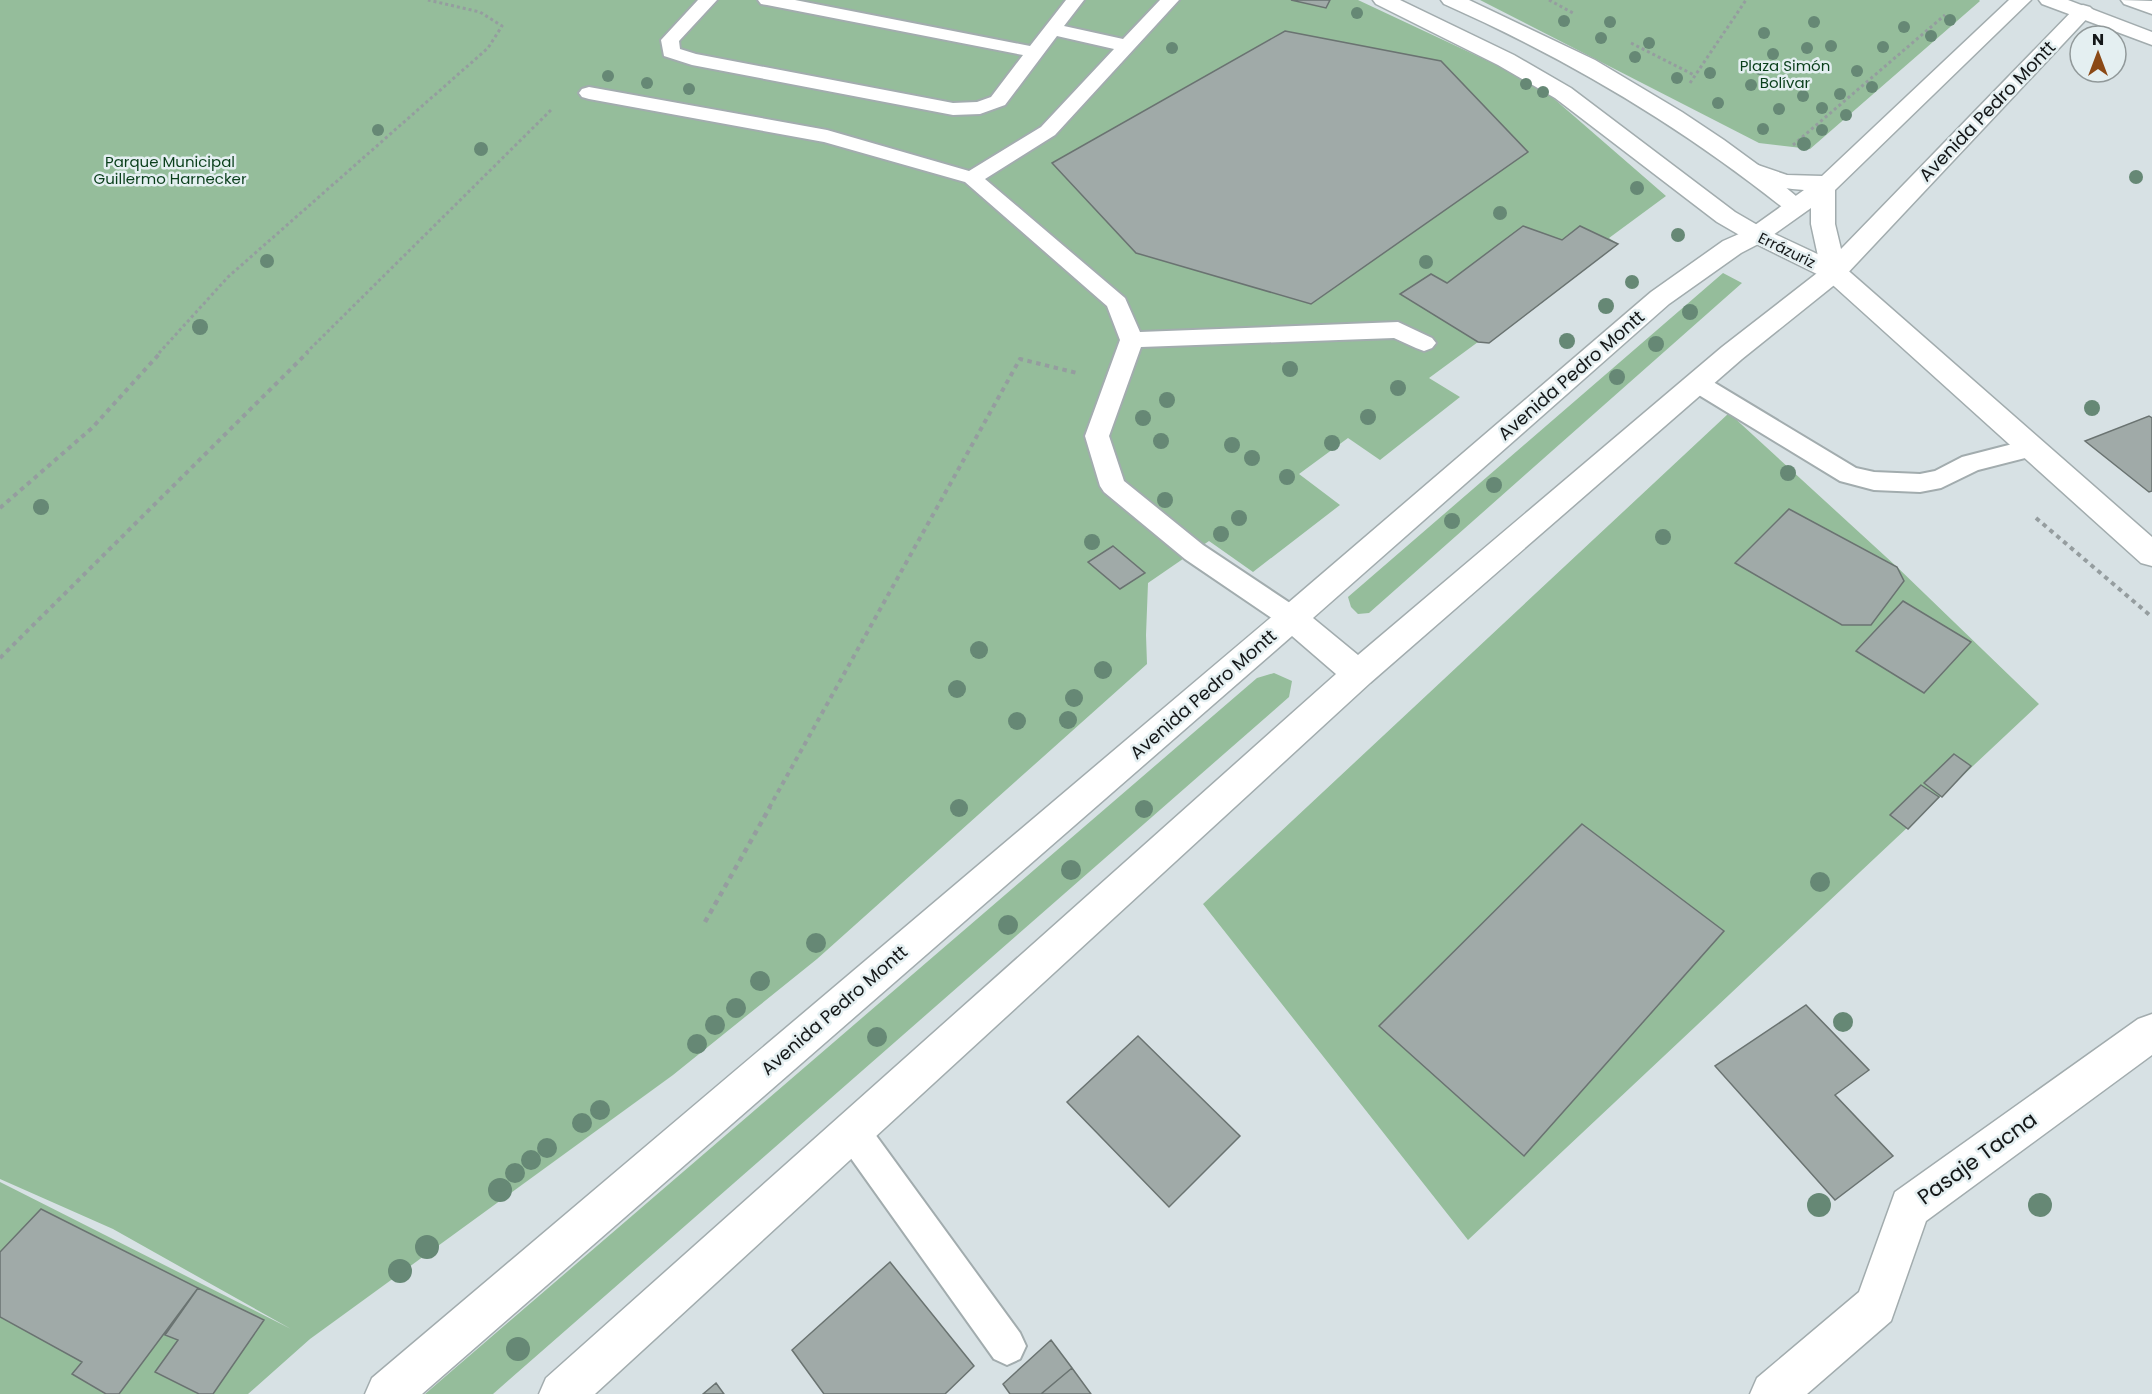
<svg xmlns="http://www.w3.org/2000/svg" width="2152" height="1394" font-family="Poppins,sans-serif">
<style>
.green{fill:#95bd9b}
.building{fill:#a0aaa8;stroke:#6a7371;stroke-width:1.5}
.lines{fill:none;stroke-linecap:round;stroke-linejoin:round}
.service-casing{stroke:#a2acae;stroke-width:4}
.minor-casing{stroke:#a2acae;stroke-width:3}
.secondary-casing{stroke:#a2acae;stroke-width:3}
.primary-casing{stroke:#a2acae;stroke-width:3}
.trunk-casing{stroke:#a2acae;stroke-width:3}
.path-far2{stroke:#959d9f;stroke-width:3;stroke-dasharray:3 3;stroke-linecap:butt}
.path-far1{stroke:#959d9f;stroke-width:4;stroke-dasharray:4.5 4.5;stroke-linecap:butt}
.path{stroke:#959d9f;stroke-width:4.5;stroke-dasharray:5 5;stroke-linecap:butt}
.service{fill:#fff;fill-rule:evenodd}
.minor{fill:#fff;fill-rule:evenodd}
.secondary{fill:#fff;fill-rule:evenodd}
.primary{fill:#fff;fill-rule:evenodd}
.trunk{fill:#fff;fill-rule:evenodd}
.tree{fill:#668875}
.labels{text-anchor:middle;dominant-baseline:central;stroke-width:5;stroke-linejoin:round;paint-order:stroke}
.far-park-label{font-size:15px;fill:#0a3f1b;stroke:#e4eff1}
.far-street-label{font-size:15px;fill:#141718;stroke:#e4eff1}
.street-label{font-size:18px;fill:#141718;stroke:#e4eff1}
.near-street-label{font-size:21px;fill:#141718;stroke:#e4eff1}
</style>
<rect width="100%" height="100%" fill="#d7e1e4"/>
<path class="green" d="M0 0H1358L1537 84 1666 196 1609 238 1618 244 1489 343 1478 342 1429 378 1460 397 1380 460 1348 438 1299 474 1340 505 1253 572 1209 541 1148 583 1146 635 1147 664 817 959 673 1075 310 1339 248 1394H0V1182L291 1329 113 1229 0 1179Z
M1480 0H1979L1980 1 1810 149 1759 143Z
M1723 273 1742 283 1369 613 1358 614 1351 607 1348 597Z
M1729 413 1897 567 2039 704 1468 1240 1203 904Z
M1274 673 1292 681 1289 697 493 1394H425L1257 678Z"/>
<path class="building" d="M1291 0H1330L1326 8Z
M1285 31 1441 61 1528 152 1311 304 1136 253 1052 163Z
M1523 226 1562 240 1580 226 1618 244 1489 343 1478 342 1400 294 1431 274 1447 283Z
M2149 416 2152 418V491L2149 492 2085 441Z
M1789 509 1897 567 1904 581 1871 625H1842L1735 563Z
M1113 546 1145 573 1120 589 1088 562Z
M1903 601 1971 642 1924 693 1856 651Z
M1954 754 1971 766 1942 797 1924 783Z
M1921 785 1939 797 1908 829 1890 815Z
M1582 824 1724 931 1524 1156 1379 1026Z
M1806 1005 1869 1070 1835 1095 1893 1156 1835 1200 1715 1066Z
M1138 1036 1240 1136 1169 1207 1067 1102Z
M41 1209 198 1288 119 1394H106L72 1374 82 1362 0 1317V1252Z
M890 1262 974 1366 945 1394H824L792 1350Z
M198 1288 264 1320 213 1394H199L155 1372 178 1340 165 1335Z
M1051 1340 1072 1368 1041 1394H1010L1003 1384Z
M1072 1368 1091 1394H1041Z
M716 1383 724 1394H703Z"/>
<g class="lines">
<defs>
<path id="service" d="M698 0H717L679 41 680 49 696 54 953 103 977 102 991 97 1023 55 767 5 761 4 758 0H795L1030 46 1066 0H1084L1064 26 1123 39 1160 0H1179L1055 135 985 179 1125 298 1140 332 1398 322 1432 338 1436 343 1432 348 1424 351 1416 348 1394 338 1141 347 1109 436 1124 481 1203 545 1302 611 1306 618 1302 625 1292 629 1282 625 1185 559 1104 492 1100 486 1085 436 1120 340 1107 306 965 182 824 142 589 99 582 97 579 93 582 89 589 87 827 130 969 171 1041 127 1114 49 1057 36 1005 105 980 114 953 115 692 65 664 56 661 40Z
M1697 375 1705 377 1856 468 1874 472 1920 474 1935 471 1962 457 2032 439 2041 442 2044 448 2041 454 1978 470 1941 488 1920 492 1874 490 1840 481 1689 389 1685 383 1689 377Z
M852 1114 864 1119 1020 1333 1026 1346 1020 1359 1007 1365 994 1359 840 1143 835 1131 840 1119Z"/>
<path id="minor" d="M2152 1014V1055L1926 1221 1891 1321 1807 1394H1750L1757 1378 1859 1292 1895 1192 2138 1019Z"/>
<path id="secondary" d="M1373 0H1400L1514 55 1571 88 1735 212 1766 230 1843 266 2152 537V566L2141 563 1825 278 1748 240 1717 222 1555 98 1498 65 1376 4Z
M1441 0H1469L1595 60 1682 112 1724 140 1765 170 1808 206 1805 211 1796 213 1787 211C1681 126 1568 59 1444 4Z"/>
<path id="primary" d="M2009 0H2031L1835 190V224L1841 249 2076 7 2083 5 2090 7 2094 11 1843 278 1742 359 1370 683 595 1394H539L546 1378 1336 674 1292 636 422 1394H365L372 1378 1281 609 1651 292 1723 241 1748 230 1804 190C1787 189 1750 185 1740 170L1744 165 1752 163 1787 175 1822 176ZM1811 208V224L1821 270 1722 347 1358 655 1313 618 1669 304 1741 253 1766 240Z"/>
<path id="trunk" d="M2039 0H2068L2152 32V45L2042 4Z
M2121 0 2152 1V14L2124 4Z"/>
</defs>
<use href="#service" class="service-casing"/>
<use href="#minor" class="minor-casing"/>
<use href="#secondary" class="secondary-casing"/>
<use href="#primary" class="primary-casing"/>
<use href="#trunk" class="trunk-casing"/>
<path class="path-far2" d="M1549 0 1573 13
M1631 43 1694 75
M1690 83 1746 0
M1793 145 1945 15
M159 353 228 277 488 48 502 26 480 12 428 0
M306 353 553 108"/>
<path class="path-far1" d="M0 508 92 428 161 352
M2036 518 2152 617
M0 658 308 352
M769 808 1020 359 1077 373"/>
<path class="path" d="M705 922 770 807"/>
<use href="#service" class="service"/>
<use href="#minor" class="minor"/>
<use href="#secondary" class="secondary"/>
<use href="#primary" class="primary"/>
<use href="#trunk" class="trunk"/>
</g>
<g class="tree">
<circle cx="1357" cy="13" r="6"/>
<circle cx="1950" cy="20" r="6"/>
<circle cx="1564" cy="21" r="6"/>
<circle cx="1610" cy="22" r="6"/>
<circle cx="1814" cy="22" r="6"/>
<circle cx="1904" cy="27" r="6"/>
<circle cx="1764" cy="33" r="6"/>
<circle cx="1931" cy="36" r="6"/>
<circle cx="1601" cy="38" r="6"/>
<circle cx="1649" cy="43" r="6"/>
<circle cx="1831" cy="46" r="6"/>
<circle cx="1883" cy="47" r="6"/>
<circle cx="1172" cy="48" r="6"/>
<circle cx="1807" cy="48" r="6"/>
<circle cx="1773" cy="54" r="6"/>
<circle cx="1635" cy="57" r="6"/>
<circle cx="1760" cy="69" r="6"/>
<circle cx="1857" cy="71" r="6"/>
<circle cx="1710" cy="73" r="6"/>
<circle cx="608" cy="76" r="6"/>
<circle cx="1677" cy="78" r="6"/>
<circle cx="647" cy="83" r="6"/>
<circle cx="1526" cy="84" r="6"/>
<circle cx="1751" cy="85" r="6"/>
<circle cx="1872" cy="87" r="6"/>
<circle cx="689" cy="89" r="6"/>
<circle cx="1543" cy="92" r="6"/>
<circle cx="1840" cy="94" r="6"/>
<circle cx="1803" cy="96" r="6"/>
<circle cx="1718" cy="103" r="6"/>
<circle cx="1822" cy="108" r="6"/>
<circle cx="1779" cy="109" r="6"/>
<circle cx="1846" cy="115" r="6"/>
<circle cx="1763" cy="129" r="6"/>
<circle cx="378" cy="130" r="6"/>
<circle cx="1822" cy="130" r="6"/>
<circle cx="1804" cy="144" r="7"/>
<circle cx="481" cy="149" r="7"/>
<circle cx="2136" cy="177" r="7"/>
<circle cx="1637" cy="188" r="7"/>
<circle cx="1500" cy="213" r="7"/>
<circle cx="1678" cy="235" r="7"/>
<circle cx="267" cy="261" r="7"/>
<circle cx="1426" cy="262" r="7"/>
<circle cx="1632" cy="282" r="7"/>
<circle cx="1606" cy="306" r="8"/>
<circle cx="1690" cy="312" r="8"/>
<circle cx="200" cy="327" r="8"/>
<circle cx="1567" cy="341" r="8"/>
<circle cx="1656" cy="344" r="8"/>
<circle cx="1290" cy="369" r="8"/>
<circle cx="1617" cy="377" r="8"/>
<circle cx="1398" cy="388" r="8"/>
<circle cx="1167" cy="400" r="8"/>
<circle cx="2092" cy="408" r="8"/>
<circle cx="1368" cy="417" r="8"/>
<circle cx="1143" cy="418" r="8"/>
<circle cx="1161" cy="441" r="8"/>
<circle cx="1332" cy="443" r="8"/>
<circle cx="1232" cy="445" r="8"/>
<circle cx="1252" cy="458" r="8"/>
<circle cx="1788" cy="473" r="8"/>
<circle cx="1287" cy="477" r="8"/>
<circle cx="1494" cy="485" r="8"/>
<circle cx="1165" cy="500" r="8"/>
<circle cx="41" cy="507" r="8"/>
<circle cx="1239" cy="518" r="8"/>
<circle cx="1452" cy="521" r="8"/>
<circle cx="1221" cy="534" r="8"/>
<circle cx="1663" cy="537" r="8"/>
<circle cx="1092" cy="542" r="8"/>
<circle cx="979" cy="650" r="9"/>
<circle cx="1103" cy="670" r="9"/>
<circle cx="957" cy="689" r="9"/>
<circle cx="1074" cy="698" r="9"/>
<circle cx="1068" cy="720" r="9"/>
<circle cx="1017" cy="721" r="9"/>
<circle cx="959" cy="808" r="9"/>
<circle cx="1144" cy="809" r="9"/>
<circle cx="1071" cy="870" r="10"/>
<circle cx="1820" cy="882" r="10"/>
<circle cx="1008" cy="925" r="10"/>
<circle cx="816" cy="943" r="10"/>
<circle cx="760" cy="981" r="10"/>
<circle cx="736" cy="1008" r="10"/>
<circle cx="1843" cy="1022" r="10"/>
<circle cx="715" cy="1025" r="10"/>
<circle cx="877" cy="1037" r="10"/>
<circle cx="697" cy="1044" r="10"/>
<circle cx="600" cy="1110" r="10"/>
<circle cx="582" cy="1123" r="10"/>
<circle cx="547" cy="1148" r="10"/>
<circle cx="531" cy="1160" r="10"/>
<circle cx="515" cy="1173" r="10"/>
<circle cx="500" cy="1190" r="12"/>
<circle cx="1819" cy="1205" r="12"/>
<circle cx="2040" cy="1205" r="12"/>
<circle cx="427" cy="1247" r="12"/>
<circle cx="400" cy="1271" r="12"/>
<circle cx="518" cy="1349" r="12"/>
</g>
<g class="labels">
<g class="far-park-label">
<text x="1785" y="65">Plaza Simón<tspan x="1785" dy="17">Bolívar</tspan></text>
<text x="170" y="161">Parque Municipal<tspan x="170" dy="17">Guillermo Harnecker</tspan></text>
</g>
<g class="far-street-label">
<text transform="translate(1787 250) rotate(26)">Errázuriz</text>
</g>
<g class="street-label">
<text transform="translate(1987 111) rotate(-46)">Avenida Pedro Montt</text>
<text transform="translate(1571 375) rotate(-41)">Avenida Pedro Montt</text>
<text transform="translate(1203 694) rotate(-41)">Avenida Pedro Montt</text>
<text transform="translate(834 1010) rotate(-41)">Avenida Pedro Montt</text>
</g>
<g class="near-street-label">
<text transform="translate(1977 1158) rotate(-36)">Pasaje Tacna</text>
</g>
</g>
<g transform="translate(2098 54)"><circle r="28" fill="#e4eff1" stroke="#91999a" stroke-width="1.5"/>
<path d="M0-4.5L10 22L0 15L-10 22Z" fill="#8b4916"/>
<text y="-9" font-size="16" font-weight="bold" text-anchor="middle" fill="#141718">N</text>
</g>
</svg>
